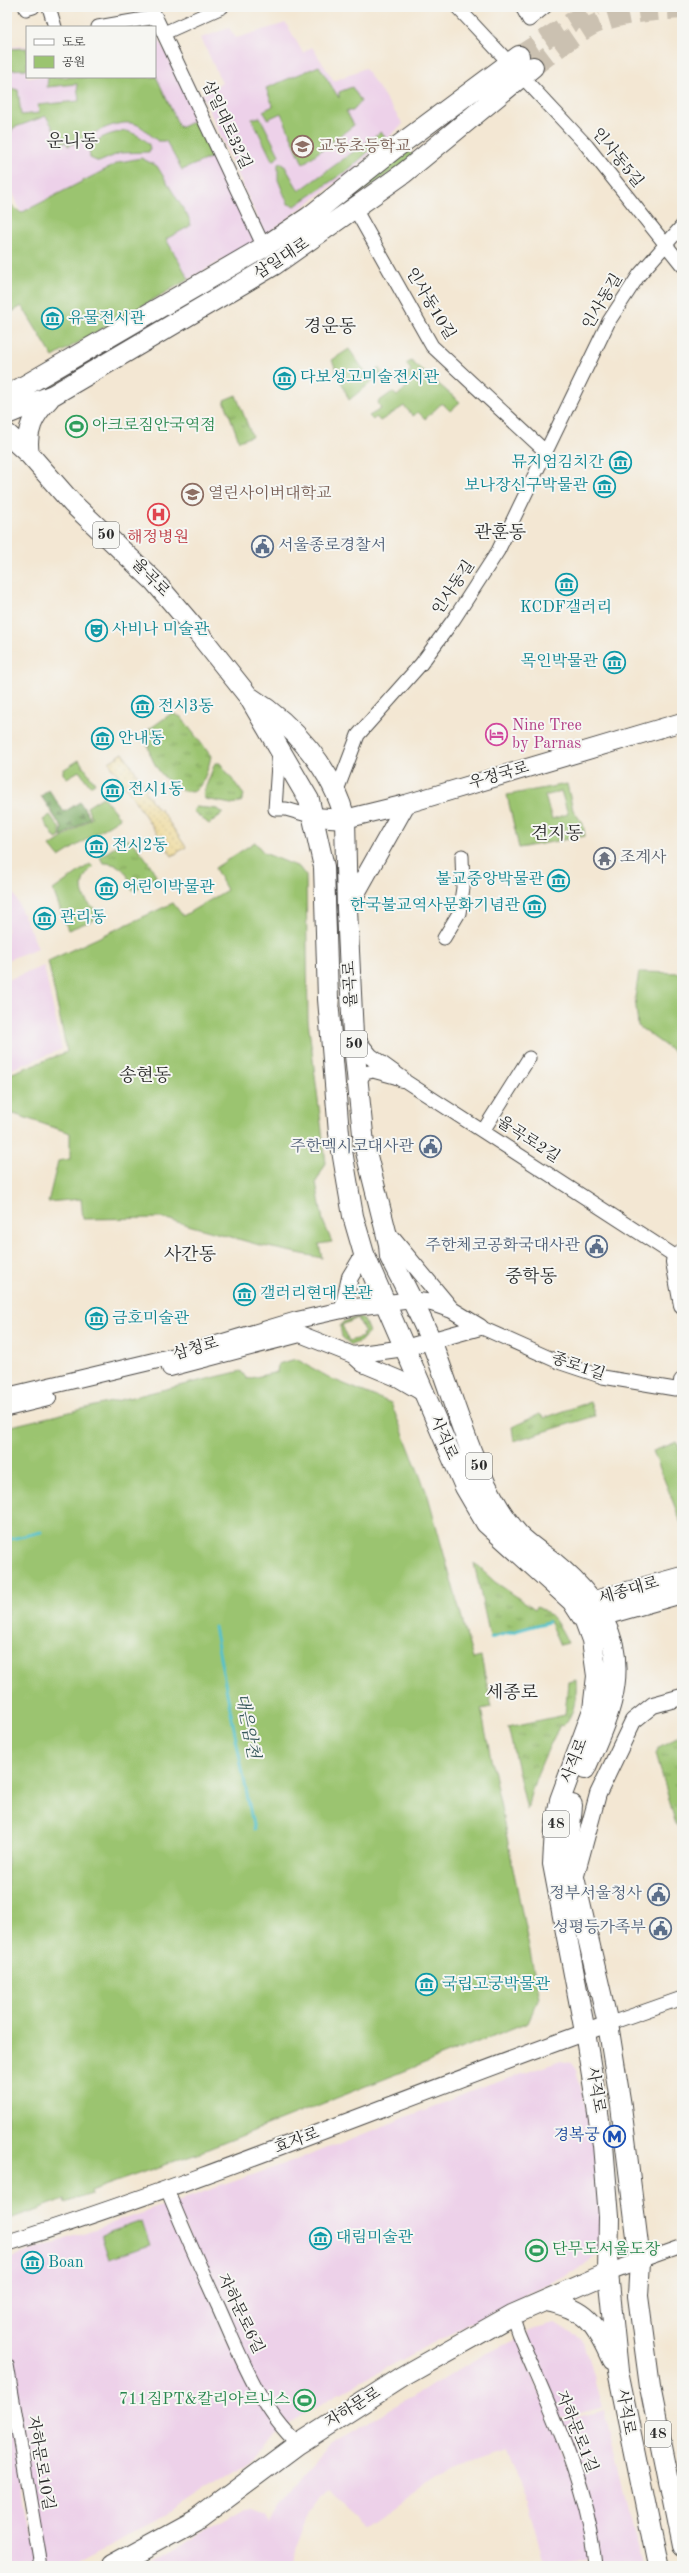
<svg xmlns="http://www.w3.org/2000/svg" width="689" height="2573" font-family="'Old Standard TT','Noto Serif KR',serif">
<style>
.built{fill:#edd1e9}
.grass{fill:url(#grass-tufts);stroke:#63784e;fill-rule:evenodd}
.forest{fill:url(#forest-firs);stroke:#546a46}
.sand{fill:url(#sand-dots);stroke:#8c8264}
.green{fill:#9bc470;stroke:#63784e;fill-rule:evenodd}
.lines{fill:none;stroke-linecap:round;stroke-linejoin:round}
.stream{stroke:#53c1cb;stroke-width:3}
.tertiary-tunnel{stroke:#cbc1b1;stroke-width:16;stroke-dasharray:16 8;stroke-linecap:butt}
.primary-tunnel{stroke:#cbc1b1;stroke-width:20;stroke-dasharray:20 10;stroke-linecap:butt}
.minor-casing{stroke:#494744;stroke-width:15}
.tertiary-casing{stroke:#494744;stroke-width:18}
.secondary-casing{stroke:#494744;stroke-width:20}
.primary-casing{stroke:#494744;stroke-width:22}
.minor{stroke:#fff;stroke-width:13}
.tertiary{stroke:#fff;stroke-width:16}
.secondary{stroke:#fff;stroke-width:18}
.primary{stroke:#fff;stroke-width:20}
.labels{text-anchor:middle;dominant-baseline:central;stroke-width:4;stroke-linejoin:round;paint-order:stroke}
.shield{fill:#f6f6f2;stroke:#686867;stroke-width:1}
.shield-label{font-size:15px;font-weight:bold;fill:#2b2b2b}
.street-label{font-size:16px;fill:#2b2b2b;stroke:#f6f6f2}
.education-label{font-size:16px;fill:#785e54;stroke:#f6f6f2;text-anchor:start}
.culture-label{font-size:16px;fill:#0d838f;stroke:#f6f6f2;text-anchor:start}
.leisure-label{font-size:16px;fill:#27864d;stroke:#f6f6f2;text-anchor:start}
.health-label{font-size:16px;fill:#be3a42;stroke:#f6f6f2}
.service-label{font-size:16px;fill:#4e5e75;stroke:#f6f6f2;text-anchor:end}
.hotel-label{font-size:16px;fill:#b23c85;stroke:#f6f6f2;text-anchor:start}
.worship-label{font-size:16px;fill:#5b616d;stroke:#f6f6f2;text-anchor:start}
.transit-label{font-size:16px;fill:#164399;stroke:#f6f6f2;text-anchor:end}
.water-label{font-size:17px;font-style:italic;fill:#37585b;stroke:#f6f6f2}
.quarter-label{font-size:18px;fill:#2b2b2b;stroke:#f6f6f2}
</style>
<defs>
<pattern id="grass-tufts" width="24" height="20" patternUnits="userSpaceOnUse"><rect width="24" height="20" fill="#9bc470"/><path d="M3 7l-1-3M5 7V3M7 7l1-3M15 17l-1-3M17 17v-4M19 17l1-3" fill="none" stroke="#7f9f5c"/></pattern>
<pattern id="forest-firs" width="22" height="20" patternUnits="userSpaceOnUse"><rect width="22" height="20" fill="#7caa62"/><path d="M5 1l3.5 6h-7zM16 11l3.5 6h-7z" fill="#668b51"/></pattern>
<pattern id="sand-dots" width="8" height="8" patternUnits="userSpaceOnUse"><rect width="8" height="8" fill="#eeda9e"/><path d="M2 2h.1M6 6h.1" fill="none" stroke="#cb8" stroke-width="1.8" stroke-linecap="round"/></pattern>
</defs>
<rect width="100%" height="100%" fill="#f6f6f2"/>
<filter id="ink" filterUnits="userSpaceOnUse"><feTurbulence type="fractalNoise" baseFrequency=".025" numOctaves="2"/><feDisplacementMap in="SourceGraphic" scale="8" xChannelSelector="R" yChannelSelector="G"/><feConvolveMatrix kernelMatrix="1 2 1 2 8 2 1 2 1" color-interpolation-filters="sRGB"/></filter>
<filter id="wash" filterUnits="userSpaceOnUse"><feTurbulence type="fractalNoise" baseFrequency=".012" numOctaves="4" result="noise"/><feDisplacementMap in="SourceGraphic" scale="16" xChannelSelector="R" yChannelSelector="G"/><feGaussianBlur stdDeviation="0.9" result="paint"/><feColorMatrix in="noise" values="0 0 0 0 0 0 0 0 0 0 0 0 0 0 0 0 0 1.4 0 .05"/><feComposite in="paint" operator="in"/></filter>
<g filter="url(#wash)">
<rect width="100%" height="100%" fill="#f3e7d3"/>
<path class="built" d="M286 23 303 53 312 47 334 81 365 68 403 124 353 170 265 235 202 94 222 83 201 38 229 28 236 38Z
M155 31 258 240 189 279 120 162 21 213 7 178V47L27 46V77H155Z
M7 878 38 948 7 960Z
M44 966 62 1049 7 1071V980Z
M561 2061 571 2063 576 2070 597 2149 604 2235 598 2252 584 2266 457 2330 338 2394 282 2428 237 2349 174 2202 305 2157 480 2088Z
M171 2203 203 2278 190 2285 203 2279 280 2429 249 2460 156 2521 69 2566H44L9 2360 7 2259Z
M555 2324 582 2338 602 2407 556 2420 532 2353 527 2331Z
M518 2338 585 2505 595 2561 544 2562 525 2496 506 2452 437 2476 365 2527 360 2517 328 2489 310 2512 293 2554 291 2566H149L251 2510 264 2515 268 2524 274 2504 329 2446 476 2359Z
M604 2410 642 2566H597L559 2422Z
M11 2426 23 2506 34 2566H7V2427Z"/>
<path class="grass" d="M408 152 412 154V158L297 236Z
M150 323 153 324 49 386 48 384Z
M236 395 252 436 239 441 224 400Z
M172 713 181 717 211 756C209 767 203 787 193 792 167 792 142 754 148 730Z
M215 763H220L244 795 241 802 231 804 205 799 203 794Z
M196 807 218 809 223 813 209 824 193 811Z
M127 839C135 842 154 868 156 877L134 890 131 889C129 872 120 863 103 863L100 857Z
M358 1317 364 1320 369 1332 361 1341 351 1345 342 1337 340 1326 343 1322ZM358 1318 365 1333 362 1334 363 1337 349 1341 342 1325Z
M590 1402 595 1416 514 1441 512 1427 540 1414 544 1418Z
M474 1563 495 1582 535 1609 537 1606C553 1613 561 1628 568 1643L560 1645 549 1621 490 1637Z
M576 1680C577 1696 575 1714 563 1726L560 1725C546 1753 533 1779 527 1810L508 1727 565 1715 568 1682Z
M682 1734V1828H681L676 1825 656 1753 659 1747Z"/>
<path class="forest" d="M49 790 64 812 80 802 90 818 61 837 62 828 41 796Z"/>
<path class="sand" d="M123 753 147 789 145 791 158 810 160 809 186 847 172 856 109 762Z"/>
<path class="green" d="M27 48V69L7 70V49Z
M319 66 339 98V92L352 87 361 101 353 111H346L354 125 303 164 281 113 268 119 263 111 273 106 266 88Z
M155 74 180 128 196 120 212 157 182 170 166 141H158C150 136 146 129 138 125 117 116 87 138 68 146L66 142 62 143 46 116 13 128 7 141V87L18 90 21 115 39 113 38 105 79 101 77 84 47 87 48 77H155Z
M260 117 279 155 275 160H272L252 119Z
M127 131C135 134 154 141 149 152L120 153 99 162 90 158 89 149C99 136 111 133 127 131Z
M381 132 385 137 349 169 295 206 288 204 278 180V164L283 163 299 191Z
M141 158 157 166 190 220V226L166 239 189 279 53 357 22 306 7 315V203H9L21 213 120 162Z
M349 349 368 376 379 368 382 374 349 400 332 360Z
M411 361 460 402 450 411 442 403 425 419 418 412 413 416 404 406 380 421 376 417 373 420 369 416 381 409 378 402 392 392 397 396 406 388 401 379 411 370 406 364Z
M79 760 95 783 90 786 79 771 67 778 63 774V770Z
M567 784 573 810 583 824 585 836 519 848 507 795ZM561 791 568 814 552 819 545 796Z
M103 797 120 818 59 857 50 846 92 818 87 807Z
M50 815 60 829V837L56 839 43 820Z
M255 842 264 853 299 867 306 876 308 1020 326 1163 316 1182 323 1221 332 1242 319 1244 322 1258 263 1246 163 1218 83 1219 81 1199 48 1202 58 1161 70 1159V1133L14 1114 7 1115V1075L67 1052 48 961 173 903 183 916 227 890 215 868Z
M90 864 93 867C72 885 84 907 106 915L68 930 53 890Z
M639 972 682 973V1058L638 1026 635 997Z
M296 1359 332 1379 391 1403 428 1496 473 1659 481 1657 492 1707 481 1709 539 1997 528 2022 198 2153 90 2191 91 2194 66 2203 65 2199 7 2220V1427L241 1371 247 1379 277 1372 278 1364Z
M677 1442 682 1456V1525L653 1451Z
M142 2221 150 2245 109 2259 101 2235Z"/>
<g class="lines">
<path class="stream" d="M7 1540 41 1532
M214 1627 254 1830
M490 1638 548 1622"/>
</g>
</g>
<g filter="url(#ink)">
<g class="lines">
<path class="tertiary-tunnel" d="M680 7V9"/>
<path class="primary-tunnel" d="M519 56 595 7
M533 67C552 53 571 37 591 26 619 13 651 11 682 9"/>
<defs>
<path id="minor" d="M49 7 55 27
M151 7 264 247
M457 7 587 146 682 265
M522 7 529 20 545 7
M26 9 33 7
M98 27 156 17
M164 33 222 7
M355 209 432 346 546 452
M279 749 275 809H286L314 817
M336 793 358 735 421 664 454 619 498 551 609 321 639 275 682 226
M444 938 459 913 463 888 462 856
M359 1081 365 1073 373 1071 402 1079 675 1256 682 1251
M483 1131 529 1058
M480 1327 561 1363 603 1377 675 1389 682 1388
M608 2024 682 1998
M167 2189C183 2229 201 2269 219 2308 239 2353 261 2411 298 2444
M640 2261 682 2246
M512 2315 518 2333C549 2407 589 2485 596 2566
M7 2365 41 2566"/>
<path id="tertiary" d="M353 1035 370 1056 402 1079
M386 1231 451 1309
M675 1256 674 1262 682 1305
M343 1309 350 1277 364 1254
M353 1355 405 1348 480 1327
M170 1368 300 1334 353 1355 363 1364 399 1379 423 1393
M682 1381V1388
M7 1396 183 1354 297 1320 356 1307 412 1300 432 1303 452 1310 480 1327
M7 1408 48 1398
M575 1879 598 1794 633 1721 653 1705 682 1697
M7 2243C210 2179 407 2096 608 2024
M608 2273 640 2261"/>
<path id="secondary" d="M314 817 345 819 406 804 682 722
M347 909 406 804"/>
<path id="primary" d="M7 396 264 247 309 217 394 149 519 56
M7 414 53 395 274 265 404 173 533 67
M7 434 29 454 72 503 154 581 195 629 249 697 309 800 324 867 328 999 339 1133 353 1216 364 1254 465 1487 486 1523 572 1601 585 1621 592 1640 597 1676 593 1710 560 1800 555 1830 553 1864 585 2032 603 2145 609 2217 608 2273 618 2371 658 2566
M29 454C25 431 33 415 49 399
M251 698C293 724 333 770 345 819L347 909 353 1035 364 1144 389 1244 390 1257C404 1285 419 1312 431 1341 456 1402 475 1487 519 1535 529 1545 541 1553 552 1561 580 1584 604 1610 613 1645 623 1691 602 1729 585 1769
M580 1605 682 1577
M590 1619 682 1593
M572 1805 569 1840 572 1869 608 2024 621 2106 640 2261 638 2296 650 2387 682 2546
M546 2301C587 2309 596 2324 612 2360
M112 2566 196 2520 298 2444 404 2376 512 2315 608 2273"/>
</defs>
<use href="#minor" class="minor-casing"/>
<use href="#tertiary" class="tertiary-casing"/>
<use href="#secondary" class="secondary-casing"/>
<use href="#primary" class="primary-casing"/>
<use href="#minor" class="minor"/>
<use href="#tertiary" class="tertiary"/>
<use href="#secondary" class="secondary"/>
<use href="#primary" class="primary"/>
</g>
</g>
<defs>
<symbol id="school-ring" viewBox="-11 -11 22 22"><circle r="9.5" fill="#f6f6f2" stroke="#8d6e63" stroke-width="1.5"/><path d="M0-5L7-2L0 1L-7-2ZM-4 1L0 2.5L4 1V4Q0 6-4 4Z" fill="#8d6e63"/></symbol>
<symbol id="museum-ring" viewBox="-11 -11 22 22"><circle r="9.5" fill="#f6f6f2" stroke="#0f9aa8" stroke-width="1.5"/><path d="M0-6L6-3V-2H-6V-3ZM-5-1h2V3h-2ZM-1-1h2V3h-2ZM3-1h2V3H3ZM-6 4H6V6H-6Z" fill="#0f9aa8"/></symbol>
<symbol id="stadium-ring" viewBox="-11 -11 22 22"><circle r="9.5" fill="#f6f6f2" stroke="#2e9e5b" stroke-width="1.5"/><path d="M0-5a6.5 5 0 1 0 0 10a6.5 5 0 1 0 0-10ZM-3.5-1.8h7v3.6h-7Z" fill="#2e9e5b"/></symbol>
<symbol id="university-ring" viewBox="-11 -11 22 22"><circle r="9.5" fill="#f6f6f2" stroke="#8d6e63" stroke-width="1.5"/><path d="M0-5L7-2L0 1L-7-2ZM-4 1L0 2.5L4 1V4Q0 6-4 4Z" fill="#8d6e63"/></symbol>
<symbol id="hospital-ring" viewBox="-11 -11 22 22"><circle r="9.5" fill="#f6f6f2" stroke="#e0444e" stroke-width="1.5"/><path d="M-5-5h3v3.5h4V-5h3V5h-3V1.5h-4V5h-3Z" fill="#e0444e"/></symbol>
<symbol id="civic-ring" viewBox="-11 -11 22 22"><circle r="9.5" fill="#f6f6f2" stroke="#5c6f8a" stroke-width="1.5"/><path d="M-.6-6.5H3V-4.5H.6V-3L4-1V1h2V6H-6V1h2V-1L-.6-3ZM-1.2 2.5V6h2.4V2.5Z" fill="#5c6f8a"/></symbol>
<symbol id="theatre-ring" viewBox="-11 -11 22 22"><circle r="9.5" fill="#f6f6f2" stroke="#0f9aa8" stroke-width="1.5"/><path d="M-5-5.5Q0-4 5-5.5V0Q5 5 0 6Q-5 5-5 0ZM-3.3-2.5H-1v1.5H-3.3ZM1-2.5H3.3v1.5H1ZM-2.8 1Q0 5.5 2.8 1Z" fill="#0f9aa8"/></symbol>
<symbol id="hotel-ring" viewBox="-11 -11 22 22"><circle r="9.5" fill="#f6f6f2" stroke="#d1479c" stroke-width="1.5"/><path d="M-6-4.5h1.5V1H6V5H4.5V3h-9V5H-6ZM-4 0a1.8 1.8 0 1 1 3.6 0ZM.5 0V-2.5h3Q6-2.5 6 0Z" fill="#d1479c"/></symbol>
<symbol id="temple-ring" viewBox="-11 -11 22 22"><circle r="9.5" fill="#f6f6f2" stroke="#6b7280" stroke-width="1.5"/><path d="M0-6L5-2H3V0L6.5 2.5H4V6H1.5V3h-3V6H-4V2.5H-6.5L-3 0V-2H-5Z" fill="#6b7280"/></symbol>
<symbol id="metro-ring" viewBox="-11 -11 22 22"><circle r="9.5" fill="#f6f6f2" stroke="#1a4fb4" stroke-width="1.5"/><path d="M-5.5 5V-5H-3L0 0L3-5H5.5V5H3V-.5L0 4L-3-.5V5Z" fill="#1a4fb4"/></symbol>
</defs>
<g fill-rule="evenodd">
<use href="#school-ring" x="290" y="134" width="25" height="25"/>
<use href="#museum-ring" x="40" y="306" width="25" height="25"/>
<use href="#museum-ring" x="272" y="366" width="25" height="25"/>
<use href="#stadium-ring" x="64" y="414" width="25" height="25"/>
<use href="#museum-ring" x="608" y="450" width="25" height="25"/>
<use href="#museum-ring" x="592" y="474" width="25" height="25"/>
<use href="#university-ring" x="180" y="482" width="25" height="25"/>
<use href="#hospital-ring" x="146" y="502" width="25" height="25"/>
<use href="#civic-ring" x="250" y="534" width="25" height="25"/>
<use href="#museum-ring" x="554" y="572" width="25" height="25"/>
<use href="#theatre-ring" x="84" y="618" width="25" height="25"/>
<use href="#museum-ring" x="602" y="650" width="25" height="25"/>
<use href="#museum-ring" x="130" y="694" width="25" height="25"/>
<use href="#hotel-ring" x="484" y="722" width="25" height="25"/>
<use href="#museum-ring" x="90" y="726" width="25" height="25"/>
<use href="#museum-ring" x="100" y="778" width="25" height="25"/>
<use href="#museum-ring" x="84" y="834" width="25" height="25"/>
<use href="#temple-ring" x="592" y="846" width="25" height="25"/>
<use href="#museum-ring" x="546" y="868" width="25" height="25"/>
<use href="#museum-ring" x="94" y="876" width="25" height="25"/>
<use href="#museum-ring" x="522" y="894" width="25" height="25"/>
<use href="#museum-ring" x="32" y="906" width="25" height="25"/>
<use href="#civic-ring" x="418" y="1134" width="25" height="25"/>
<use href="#civic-ring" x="584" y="1234" width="25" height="25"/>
<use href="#museum-ring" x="232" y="1282" width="25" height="25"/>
<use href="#museum-ring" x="84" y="1306" width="25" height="25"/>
<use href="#civic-ring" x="646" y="1882" width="25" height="25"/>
<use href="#civic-ring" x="648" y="1916" width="25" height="25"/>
<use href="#museum-ring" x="414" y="1972" width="25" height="25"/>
<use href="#metro-ring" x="602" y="2124" width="25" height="25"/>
<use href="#museum-ring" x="308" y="2226" width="25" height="25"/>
<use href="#stadium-ring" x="524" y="2238" width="25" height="25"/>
<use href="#museum-ring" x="20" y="2250" width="25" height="25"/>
<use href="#stadium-ring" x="292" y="2388" width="25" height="25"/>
</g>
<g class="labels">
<g class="shield">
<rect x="93" y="522" width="26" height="26" rx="3"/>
<rect x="341" y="1031" width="26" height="26" rx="3"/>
<rect x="466" y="1453" width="26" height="26" rx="3"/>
<rect x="543" y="1811" width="26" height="26" rx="3"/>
<rect x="645" y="2421" width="26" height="26" rx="3"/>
</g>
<g class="shield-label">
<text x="106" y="535">50</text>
<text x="354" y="1044">50</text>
<text x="479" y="1466">50</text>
<text x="556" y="1824">48</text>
<text x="658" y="2434">48</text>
</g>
<g class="street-label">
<text transform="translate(226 125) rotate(65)">삼일대로32길</text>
<text transform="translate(617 158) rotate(51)">인사동5길</text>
<text transform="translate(282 259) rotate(-33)">삼일대로</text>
<text transform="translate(603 302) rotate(-59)">인사동길</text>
<text transform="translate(430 304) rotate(59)">인사동10길</text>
<text transform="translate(150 578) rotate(46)">율곡로</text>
<text transform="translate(454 588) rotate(-56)">인사동길</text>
<text transform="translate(499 776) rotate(-16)">우정국로</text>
<text transform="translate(351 984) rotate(-93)">율곡로</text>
<text transform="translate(528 1140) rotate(33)">율곡로2길</text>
<text transform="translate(196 1349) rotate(-16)">삼청로</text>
<text transform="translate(578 1367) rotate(19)">종로1길</text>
<text transform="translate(443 1438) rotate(66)">사직로</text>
<text transform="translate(629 1591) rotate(-16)">세종대로</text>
<text transform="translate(575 1761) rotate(-69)">사직로</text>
<text transform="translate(595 2090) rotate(80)">사직로</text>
<text transform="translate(297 2141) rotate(-20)">효자로</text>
<text transform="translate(240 2314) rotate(64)">자하문로6길</text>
<text transform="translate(353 2408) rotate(-32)">자하문로</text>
<text transform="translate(625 2412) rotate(80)">사직로</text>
<text transform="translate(576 2432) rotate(68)">자하문로1길</text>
<text transform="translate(40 2463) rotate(80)">자하문로10길</text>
</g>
<g class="education-label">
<text x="318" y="147">교동초등학교</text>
<text x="208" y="494">열린사이버대학교</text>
</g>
<g class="culture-label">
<text x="68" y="319">유물전시관</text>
<text x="300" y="378">다보성고미술전시관</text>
<text x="604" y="463" text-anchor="end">뮤지엄김치간</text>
<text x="588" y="486" text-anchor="end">보나장신구박물관</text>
<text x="566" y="608" text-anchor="middle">KCDF갤러리</text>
<text x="112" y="630">사비나 미술관</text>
<text x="598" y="662" text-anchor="end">목인박물관</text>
<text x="158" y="707">전시3동</text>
<text x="118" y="739">안내동</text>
<text x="128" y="790">전시1동</text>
<text x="112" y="846">전시2동</text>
<text x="544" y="880" text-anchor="end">불교중앙박물관</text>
<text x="122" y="888">어린이박물관</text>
<text x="520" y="906" text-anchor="end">한국불교역사문화기념관</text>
<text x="60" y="918">관리동</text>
<text x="260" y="1294">갤러리현대 본관</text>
<text x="112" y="1319">금호미술관</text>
<text x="442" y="1985">국립고궁박물관</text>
<text x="336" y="2238">대림미술관</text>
<text x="48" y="2263">Boan</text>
</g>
<g class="leisure-label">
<text x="92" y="426">아크로짐안국역점</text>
<text x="552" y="2250">단무도서울도장</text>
<text x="290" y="2400" text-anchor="end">711짐PT&amp;칼리아르니스</text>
</g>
<g class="health-label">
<text x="158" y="538">해정병원</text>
</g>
<g class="service-label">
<text x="278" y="546" text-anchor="start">서울종로경찰서</text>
<text x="414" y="1147">주한멕시코대사관</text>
<text x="580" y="1246">주한체코공화국대사관</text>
<text x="642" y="1894">정부서울청사</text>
<text x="646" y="1928">성평등가족부</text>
</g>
<g class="hotel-label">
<text x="512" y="726">Nine Tree<tspan x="512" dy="18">by Parnas</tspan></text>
</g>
<g class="worship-label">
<text x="620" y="858">조계사</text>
</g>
<g class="transit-label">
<text x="600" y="2136">경복궁</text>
</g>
<g class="water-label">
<text transform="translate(247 1726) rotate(79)">대은암천</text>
</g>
<g class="quarter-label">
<text x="72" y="142">운니동</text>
<text x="330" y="327">경운동</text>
<text x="500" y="533">관훈동</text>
<text x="557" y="834">견지동</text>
<text x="145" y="1076">송현동</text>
<text x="190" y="1255">사간동</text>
<text x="531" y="1277">중학동</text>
<text x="512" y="1693">세종로</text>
</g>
</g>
<rect width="689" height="2573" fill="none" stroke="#f6f6f2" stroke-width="24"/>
<rect x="26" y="26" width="130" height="52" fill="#f6f6f2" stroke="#a5a5a2"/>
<rect x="34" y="39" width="20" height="6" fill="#ffffff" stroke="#a5a5a2"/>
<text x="62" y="46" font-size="12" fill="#2b2b2b">도로</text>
<rect x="34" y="56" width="20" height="12" fill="#9bc470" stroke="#a5a5a2"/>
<text x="62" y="66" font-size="12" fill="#2b2b2b">공원</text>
</svg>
